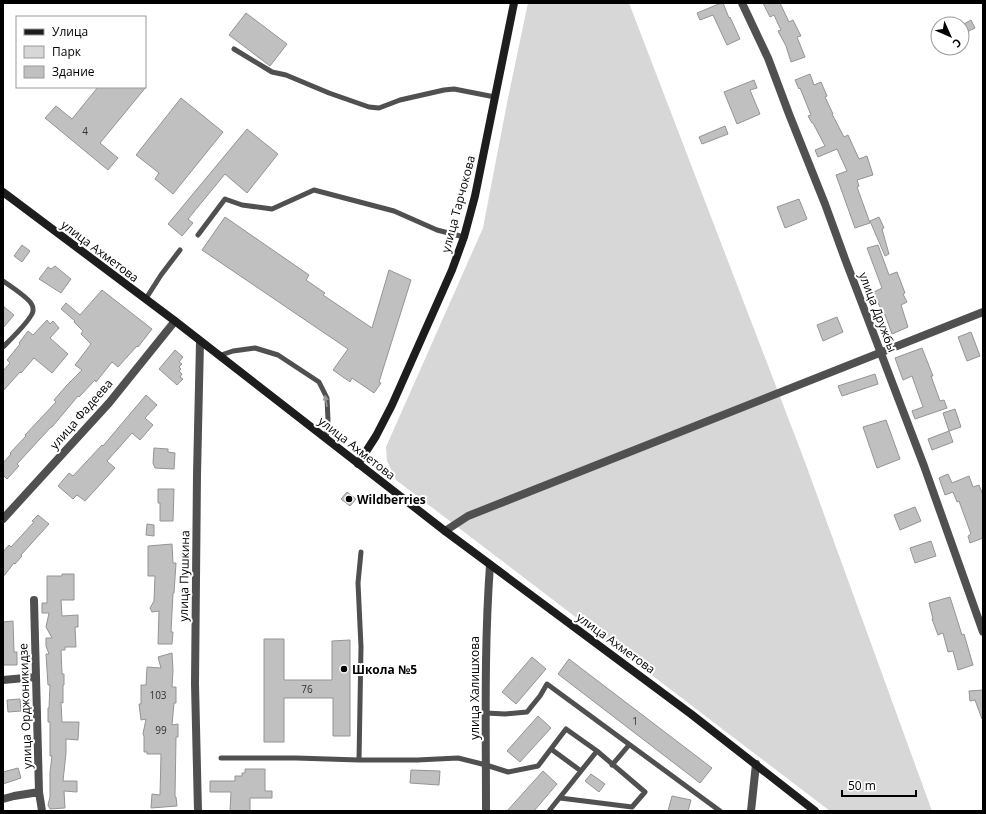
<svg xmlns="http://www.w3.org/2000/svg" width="986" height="814" font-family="'Open Sans',sans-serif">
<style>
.green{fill:#d7d7d7}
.building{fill:#c0c0c0;stroke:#949494}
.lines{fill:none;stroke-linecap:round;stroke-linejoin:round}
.service{stroke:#505050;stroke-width:5}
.minor{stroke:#505050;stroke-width:8}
.tertiary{stroke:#505050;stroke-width:8}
.secondary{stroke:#1d1d1d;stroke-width:8}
.oneway{fill:#969696}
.poi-dot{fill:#000;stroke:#fff;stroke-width:1.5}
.labels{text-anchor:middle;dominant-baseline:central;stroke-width:4;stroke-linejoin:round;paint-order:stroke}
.number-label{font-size:10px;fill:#303030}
.street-label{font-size:12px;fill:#000;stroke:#fff}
.poi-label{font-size:12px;font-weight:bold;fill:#000;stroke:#fff;text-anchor:start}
</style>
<rect width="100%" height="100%" fill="#fff"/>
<path class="green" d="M528 3H629L805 462 932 811H830L396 480 387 461 386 447 483 228 508 98Z"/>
<path class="building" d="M721 3H723L729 18 730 17 740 39 727 45 713 15 700 20 697 13Z
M763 3H780L789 22 793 20 801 36 797 37 805 57 791 62 786 46 778 31 781 30 774 15 770 17Z
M246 13 287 44 270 66 229 35Z
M971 20 975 28 965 33 962 25Z
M810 74 814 85 821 82 827 96 825 97 833 114H832L844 137 848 135 859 159 867 156 873 175 857 180 859 186 857 187 870 223 855 228 836 175 847 171 837 149 818 157 815 150 825 146 813 123H812L808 116 811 115 800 88 799 89 795 80Z
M754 80 757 88 750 90 760 114 737 124 724 92Z
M98 87H146L100 143 118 158 108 170 45 118 56 106 72 119Z
M181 98 223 132 173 194 155 179 159 173 136 155Z
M725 126 728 134 702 144 699 137Z
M247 129 278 154 247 193 225 174 188 219 193 223 182 236 168 224Z
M799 199 807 219 785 228 777 207Z
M225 217 309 275 306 280 325 293 323 295 372 328 389 270 411 280 379 382 381 383 374 393 352 378 350 382 333 370 348 349 202 250Z
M879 217 884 228 882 229 889 254 885 256 870 221Z
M22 245 30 251 22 262 14 256Z
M878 245 889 275 897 272 905 293 903 294 907 302 901 305 908 327 892 334 884 312 883 313 878 303H877L872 293 882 288 867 248Z
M55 266 71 279 61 293 39 279 48 267 51 269Z
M102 290 152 329 138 347 137 346 118 367 112 362 96 382 95 380 79 397 78 396 52 427H51L17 464 19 466 7 479 3 475V463L11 454 10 453 26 436 25 435 56 402 54 400 67 385 82 370 75 365 91 344 81 334 83 331 74 322 75 321 61 309 66 303 80 315Z
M3 306 14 315 3 328Z
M837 317 843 332 823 341 817 325Z
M47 320 50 324 53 321 59 328 50 338 68 354 52 373 34 358 21 373 20 372 3 391V371L10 363 7 360 20 344 19 343 28 331 33 335Z
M971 332 980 356 967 361 958 337Z
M922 348 933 376H931L940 401 944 400 947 408 915 419 912 411 923 407 912 376 903 380 895 358Z
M175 350 183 357 179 362 182 364 179 367 181 369 179 371 182 374 180 377 183 379 177 385 159 369Z
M875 374 878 384 842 396 838 386Z
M146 395 157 405 145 418 153 425 140 440 132 433 107 461 115 468 85 501 77 495 73 499 58 486 69 473 73 476 102 445 103 446Z
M955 409 961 427 949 431 943 413Z
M886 420 900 459 877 468 863 427Z
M949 431 953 442 932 450 928 439Z
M154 448 168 449V452L175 453 174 469 155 468 153 463Z
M948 474 952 483 969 476 973 487 979 485 983 495V538L970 543 968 536 971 534 959 501 957 502 953 492 945 495 939 478Z
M158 489H174L173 521H160V503H158Z
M347 492 356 499 350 506 341 499Z
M915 507 921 521 900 530 894 515Z
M38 515 49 524 21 555 22 556 15 564 14 563 3 577V552L9 545 11 547 34 522 32 521Z
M147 524 154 525V536L146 535Z
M931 541 936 556 915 563 910 548Z
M172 544 173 563H176L174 593H173L171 632H173L172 644H158L159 611 152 612 150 608 154 601 155 576H148V546Z
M62 574H74V600H61L62 616 78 615V627H75L76 647H65V650H61L62 674H64V685H63V703L61 702 62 722H79L78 740 66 739V753L63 781H77V792L64 791 65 808 50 809 48 805 50 797V772L52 756H50V722H48V708H49L50 685H48L46 654H49L46 646V638H52L46 627 49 613H42V603H47V576H62Z
M950 597 962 635 964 634 973 665 958 670 953 651 948 652 943 633 938 635 932 619H933L929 603Z
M13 621 14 652H17V665H3V622Z
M264 639H284V680H332V641L350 640V736H333V698H284V742H264Z
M172 653 173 670 172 687H176V703H174L172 725 178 724V737H176L175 797H176L177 806 151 808 152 794 160 795 161 754H147V752H144V736L143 734 146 719 141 720 139 704H141V685H146L147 667 161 668 158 657Z
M532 657 546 669 516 704 502 692Z
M569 659 712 768 700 783 558 674Z
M983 690V719H982L975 700 970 701 969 691Z
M20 699 21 711 8 712 7 700Z
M538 716 551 728 520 762 507 751Z
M18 768 21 778 3 784V772Z
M245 769H265V791H272V798H250V811H230L231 792H210V781H235V776H242V773H245Z
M411 770 440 771 439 785 410 783Z
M543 771 557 784 534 811H507Z
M591 774 605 784 599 792 585 781Z
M672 796 691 800 688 811H668Z"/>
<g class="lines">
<path class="service" d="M234 49 272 72 286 75 329 93 369 107 379 108 400 100 444 90 454 89 495 97
M198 235 225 199 242 205 272 209 314 190 394 211 437 230 464 237
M3 281C9 285 30 299 32 305 33 306 33 309 33 311 32 319 10 340 3 347
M145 300 161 275 180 250
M218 356 233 351 255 348 278 355 319 382 327 398 328 420 326 440
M486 713 505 714 527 712 540 696 547 684 720 811
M221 758H296L359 760H417L458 758 486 765 508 772 538 766 566 729 597 751
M359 760 361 647 358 583 361 552
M612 765 629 745
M560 798 632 807 645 792 597 751 581 771
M549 811 581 771 551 749"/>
<path class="minor" d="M742 3 768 58 789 114 825 204 845 259 924 466 983 632
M3 519 109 403 175 321
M445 531 468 516 983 312
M34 600 39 792 42 811
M3 680 36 677
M3 799 14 796 39 792
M486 811C486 729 484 647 490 565"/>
<path class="tertiary" d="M198 811 195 684 197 474 200 342
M751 811 756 764"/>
<path class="secondary" d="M3 192 175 321 445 531 691 714 815 811
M358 464 376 436 392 405 452 270 464 237 475 196 514 3"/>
</g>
<defs><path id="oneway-solid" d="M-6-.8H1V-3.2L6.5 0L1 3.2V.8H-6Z"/></defs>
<use class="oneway" href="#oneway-solid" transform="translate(326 401) rotate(-100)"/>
<g class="poi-dot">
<circle cx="349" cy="499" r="4"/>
<circle cx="344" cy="669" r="4"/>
</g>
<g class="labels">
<g class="number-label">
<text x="85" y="131">4</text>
<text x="307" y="689">76</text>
<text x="158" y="695">103</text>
<text x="635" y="721">1</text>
<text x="161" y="730">99</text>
</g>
<g class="street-label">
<text transform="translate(458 204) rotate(-75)">улица Тарчокова</text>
<text transform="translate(100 251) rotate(37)">улица Ахметова</text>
<text transform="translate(878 312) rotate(69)">улица Дружбы</text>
<text transform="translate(81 414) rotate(-49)">улица Фадеева</text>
<text transform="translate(357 448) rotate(38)">улица Ахметова</text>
<text transform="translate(184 576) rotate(-89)">улица Пушкина</text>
<text transform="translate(616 643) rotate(36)">улица Ахметова</text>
<text transform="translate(474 688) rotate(-90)">улица Халишхова</text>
<text transform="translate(25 706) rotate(-92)">улица Орджоникидзе</text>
</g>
<g class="poi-label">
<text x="357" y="499">Wildberries</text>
<text x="352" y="669">Школа №5</text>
</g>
</g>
<rect width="986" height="814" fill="none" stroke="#000000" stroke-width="8"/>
<rect x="16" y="16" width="130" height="72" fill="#ffffff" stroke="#999999"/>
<rect x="24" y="29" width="20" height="6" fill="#1d1d1d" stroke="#999999"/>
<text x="52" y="36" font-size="12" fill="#000000">Улица</text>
<rect x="24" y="46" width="20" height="12" fill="#d7d7d7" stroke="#999999"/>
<text x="52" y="56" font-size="12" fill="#000000">Парк</text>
<rect x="24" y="66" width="20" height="12" fill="#c0c0c0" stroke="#999999"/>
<text x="52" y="76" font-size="12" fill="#000000">Здание</text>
<g transform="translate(950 36) rotate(135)"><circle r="19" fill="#ffffff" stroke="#999999"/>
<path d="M0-3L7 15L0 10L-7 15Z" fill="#000000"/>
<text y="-6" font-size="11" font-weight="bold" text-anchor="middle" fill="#000000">С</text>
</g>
<path d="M842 790v6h74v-6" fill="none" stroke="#000000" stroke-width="2"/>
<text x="848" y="790" font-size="12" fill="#000000" stroke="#ffffff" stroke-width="3" paint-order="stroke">50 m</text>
</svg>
